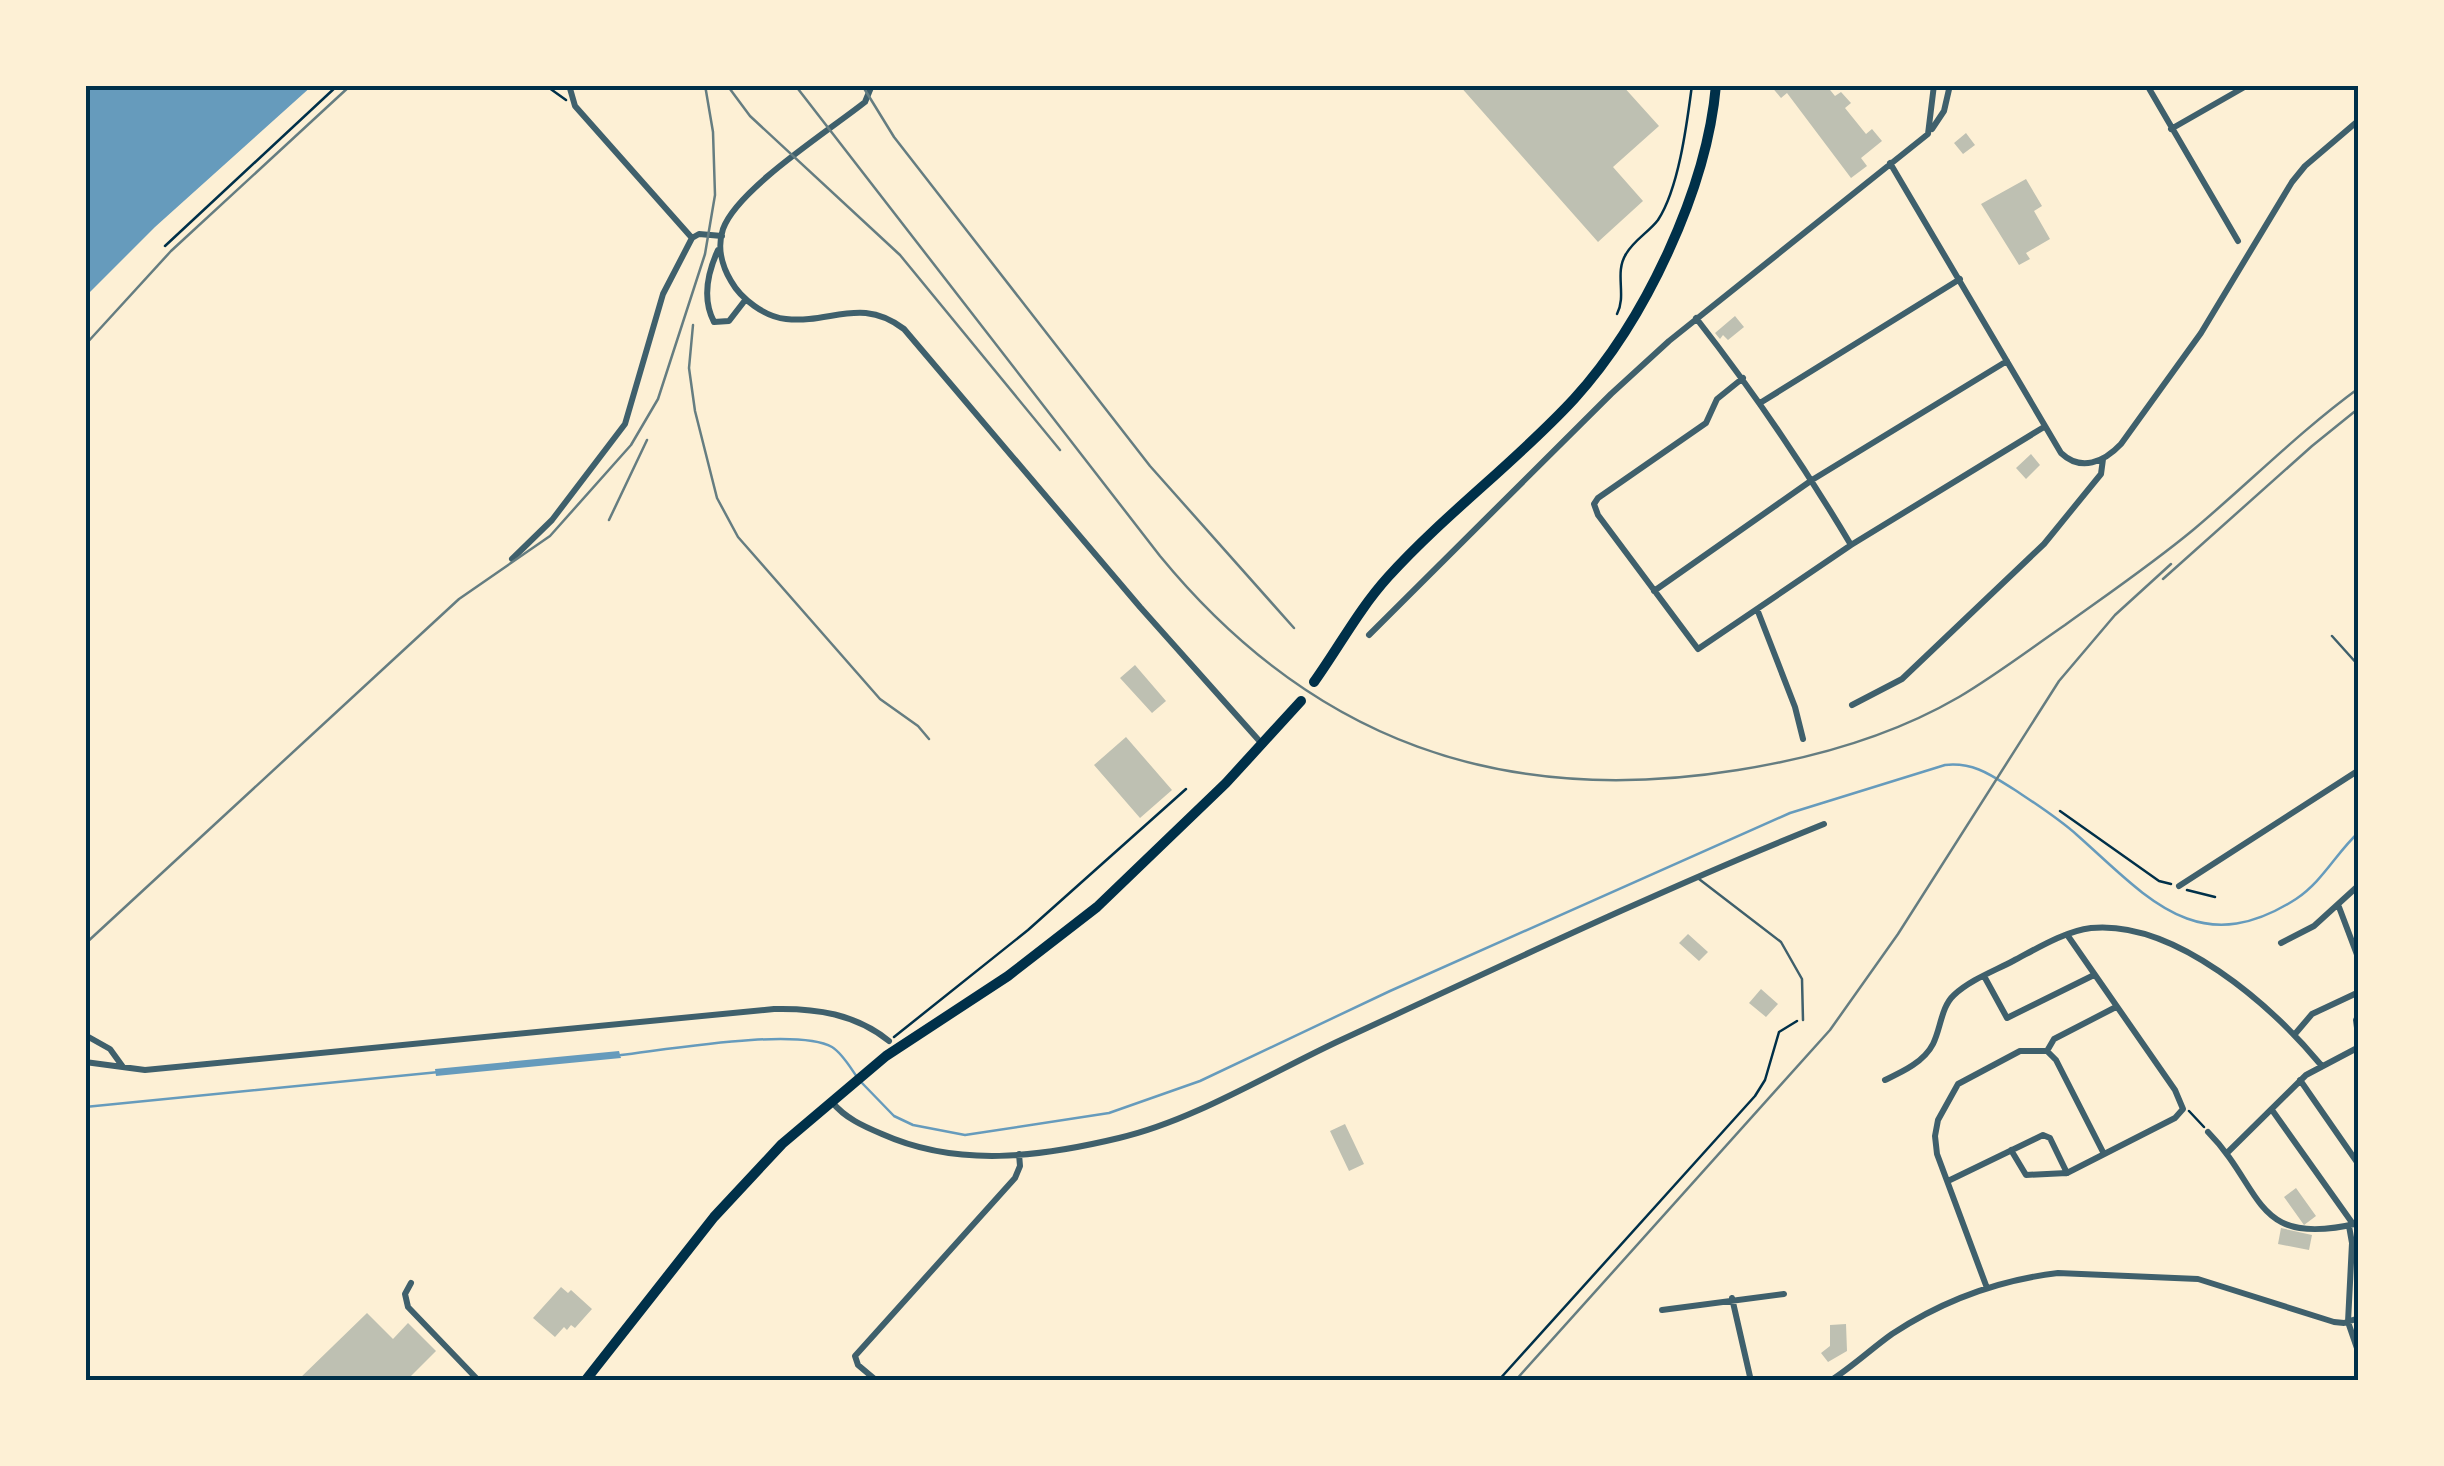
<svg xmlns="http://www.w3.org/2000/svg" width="2444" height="1466" font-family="Commissioner,sans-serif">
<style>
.water{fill:#669bbc}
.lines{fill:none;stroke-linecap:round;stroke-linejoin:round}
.stream{stroke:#669bbc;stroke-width:2.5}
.building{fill:#bec0b2}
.path{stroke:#003049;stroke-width:2.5}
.service{stroke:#3f606c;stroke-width:2.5}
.minor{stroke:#3f606c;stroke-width:6}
.primary{stroke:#003049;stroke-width:10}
.rail{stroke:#657d81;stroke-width:2.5}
.neatline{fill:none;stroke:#003049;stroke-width:4}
</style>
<rect width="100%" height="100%" fill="#fdf0d5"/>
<path class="water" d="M85 85H313L155 227 85 297Z
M619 1051 621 1058 436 1076 435 1069Z"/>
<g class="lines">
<path class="stream" d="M621 1055C665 1050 797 1027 832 1047 842 1053 850 1067 857 1077
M862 1083 894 1116 913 1125 965 1135 1109 1113 1200 1081 1390 991 1790 813 1945 765C1974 762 1991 775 2015 790 2036 804 2058 818 2077 835 2147 897 2198 962 2296 899 2323 881 2336 853 2359 832
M85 1107 439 1072"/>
</g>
<path class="building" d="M1459 85H1622L1659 126 1613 167 1643 201 1598 242Z
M1770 85H1826L1835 96 1841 92 1851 103 1845 108 1866 134 1872 129 1882 141 1861 158 1867 166 1851 178 1787 93 1781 98Z
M1966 133 1975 145 1963 154 1954 143Z
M2026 179 2042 206 2034 211 2050 239 2026 253 2030 259 2019 265 1981 204Z
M1735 316 1744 327 1728 340 1723 335 1720 339 1715 333Z
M2031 454 2040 465 2026 479 2016 468Z
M1135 665 1166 701 1152 713 1120 678Z
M1126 737 1172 790 1140 818 1094 765Z
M1688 934 1708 952 1699 961 1679 943Z
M1761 989 1778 1004 1766 1017 1749 1003Z
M1345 1124 1364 1164 1349 1171 1330 1131Z
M2296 1188 2316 1216 2304 1225 2284 1197Z
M2281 1228 2312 1235 2309 1250 2278 1244Z
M561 1287 568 1293 571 1290 592 1309 575 1328 571 1325 567 1330 564 1327 555 1337 533 1318Z
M367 1313 393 1339 408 1323 436 1351 406 1381H297Z
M1846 1324 1847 1351 1828 1362 1821 1353 1830 1346V1325Z"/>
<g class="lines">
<path class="path" d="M545 85 566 100
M165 246 338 85
M1617 314C1627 295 1614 273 1626 254 1634 240 1649 232 1658 220 1679 188 1687 123 1692 85
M2060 811 2159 881 2171 884
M2187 890 2215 897
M894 1037 1028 930 1186 789
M2189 1111 2204 1127
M1498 1381 1755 1096 1765 1080 1779 1032 1797 1021"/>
<path class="service" d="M2332 636 2359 666
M1699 879 1781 942 1802 979 1803 1020"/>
<path class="minor" d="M569 85 575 106 692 238 699 234 722 236
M872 85 865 102C830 130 737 189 723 229 717 247 722 266 731 281 741 299 765 317 786 319 831 324 861 296 904 329L1140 607 1263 745
M2147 85 2238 241
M1932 129 1944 111 1950 85
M2171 129 2248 85
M1890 163 2061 453C2081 472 2104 462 2121 444L2201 333 2292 182 2305 166 2359 120
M718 250C707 274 702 299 714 322L729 321 746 299
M1696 318C1753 391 1804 466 1851 545
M1743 378 1717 399 1706 423 1598 498 1594 504 1598 515 1698 649 1851 545 2044 427
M1760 403 1960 279
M512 559 552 520 625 424 663 294 692 238
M1654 591 1812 480 2007 361
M1757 609 1795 707 1803 739
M1369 635 1611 394 1669 341 1928 134 1934 85
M1852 705 1902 679 2044 544 2101 474 2103 459
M2179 886 2359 770
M2339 907 2359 960
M2281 943 2314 926 2359 885
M1984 976 2007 1018 2094 975
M2359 1014 2356 1020 2359 1043
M2295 1034 2312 1014 2359 992
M85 1035 110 1049 123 1067
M2047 1051 2056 1060 2104 1154
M85 1062 145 1070 774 1009C816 1008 856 1014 889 1041
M1885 1080C1902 1072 1924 1062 1933 1044 1941 1028 1941 1007 1954 995 1970 980 1994 971 2013 961 2036 949 2065 931 2091 928 2175 920 2271 1005 2321 1065
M2300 1080 2359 1165
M832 1102C845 1118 863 1126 882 1134 958 1168 1040 1157 1119 1138 1193 1121 1272 1072 1341 1040 1501 966 1660 890 1824 824
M2272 1110 2353 1224
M2208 1132C2265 1190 2252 1249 2359 1223
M2011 1150 2026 1175 2067 1173
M2228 1152 2306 1075 2359 1047
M1948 1181 2043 1135 2050 1138 2067 1173 2175 1118 2183 1109 2175 1090 2068 936
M2349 1226 2352 1243 2348 1322 2359 1354
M411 1283 405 1294 408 1307 479 1381
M1987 1288 1937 1154 1935 1136 1938 1120 1958 1084 2020 1051H2047L2054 1039 2116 1007
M1732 1298 1751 1381
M1662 1310 1784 1294
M877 1381 858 1365 855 1356 1015 1178 1020 1166 1019 1154
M1830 1381C1852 1367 1871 1349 1892 1334 1942 1301 1999 1280 2058 1273L2198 1279 2334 1322 2344 1323 2359 1318"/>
<path class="primary" d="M1314 682C1339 647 1359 609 1388 577 1446 513 1516 462 1574 399 1645 321 1707 189 1716 85
M585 1381 714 1217 782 1144 886 1056 1008 976 1097 907 1226 783 1301 701"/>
<path class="rail" d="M727 85 750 116 900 255 1060 450
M795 85 1160 556C1312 741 1502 808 1738 770 1814 758 1892 736 1959 697 1996 675 2030 649 2065 625 2108 594 2152 564 2193 530 2249 483 2300 431 2359 388
M862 85 894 137 1150 466 1294 628
M693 325 689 368 695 411 717 498 738 537 880 699 918 726 929 739
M85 345 171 251 351 85
M609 520 647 440
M2163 579 2312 446 2359 408
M85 944 459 599 550 536 631 445 658 399 705 254 715 195 713 132 705 85
M1515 1381 1830 1030 1898 934 2059 681 2115 615 2171 564"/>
</g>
<rect width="2444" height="1466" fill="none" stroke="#fdf0d5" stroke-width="175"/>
<rect x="88" y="88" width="2268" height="1290" class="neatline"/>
</svg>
